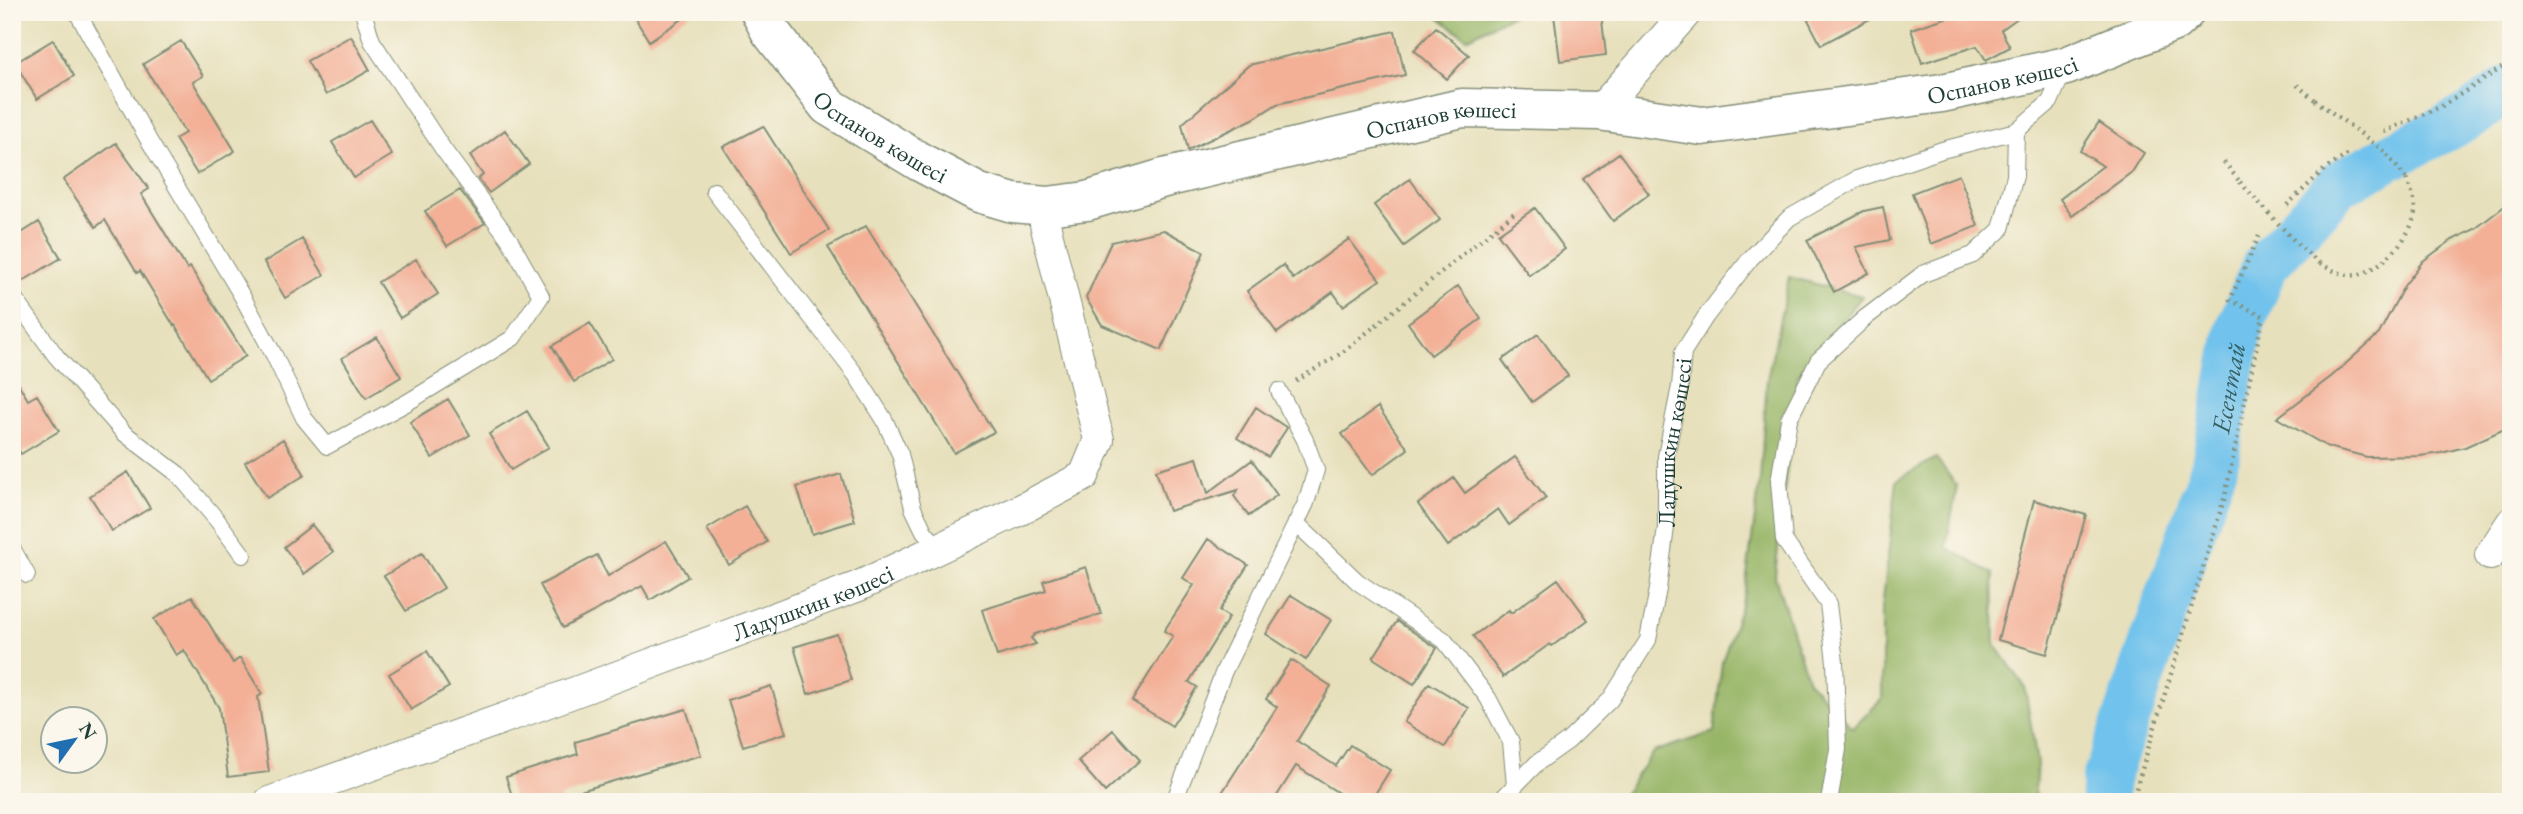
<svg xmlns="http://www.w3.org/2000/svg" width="2523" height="814" font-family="'EB Garamond',serif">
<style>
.forest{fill:#98b668;stroke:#5c7a4e;stroke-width:2}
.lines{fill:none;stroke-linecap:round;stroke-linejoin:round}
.river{stroke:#71c2ec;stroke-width:47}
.building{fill:#f3b097}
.service-casing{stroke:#838e78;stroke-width:18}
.minor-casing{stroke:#838e78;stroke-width:32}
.tertiary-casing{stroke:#838e78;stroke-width:41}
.path{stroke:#838e78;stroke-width:4.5;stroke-dasharray:2 5;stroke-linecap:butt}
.service{stroke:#fff;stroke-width:16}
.minor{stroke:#fff;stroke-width:30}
.tertiary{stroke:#fff;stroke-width:38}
.path-bridge{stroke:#838e78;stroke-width:4.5;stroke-dasharray:2 5;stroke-linecap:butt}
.labels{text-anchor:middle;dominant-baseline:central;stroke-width:5;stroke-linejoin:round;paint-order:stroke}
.street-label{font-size:24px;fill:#1f3d34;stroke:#fbf7ec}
.water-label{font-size:26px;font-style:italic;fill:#345e62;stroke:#fbf7ec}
</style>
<rect width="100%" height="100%" fill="#fbf7ec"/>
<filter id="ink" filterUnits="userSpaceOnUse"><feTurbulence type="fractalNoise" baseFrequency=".0143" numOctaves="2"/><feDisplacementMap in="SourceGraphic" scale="14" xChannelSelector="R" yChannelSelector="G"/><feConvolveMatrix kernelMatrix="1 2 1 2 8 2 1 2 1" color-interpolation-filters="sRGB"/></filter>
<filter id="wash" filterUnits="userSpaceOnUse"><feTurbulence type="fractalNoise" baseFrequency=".00686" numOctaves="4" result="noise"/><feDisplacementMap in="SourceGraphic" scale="28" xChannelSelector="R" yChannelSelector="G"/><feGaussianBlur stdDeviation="1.57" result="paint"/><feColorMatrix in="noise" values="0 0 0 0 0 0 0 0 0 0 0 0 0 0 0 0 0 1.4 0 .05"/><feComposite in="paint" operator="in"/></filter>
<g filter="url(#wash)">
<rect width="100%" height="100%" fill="#e7e0bc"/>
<path class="forest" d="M1431 12H1518L1467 38Z
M1789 277 1862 296 1797 377 1775 576 1808 681 1853 728 1882 699V608L1897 480 1936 458 1957 486 1946 547 1993 574 1995 644 2025 687 2037 763 2034 802H1618L1653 752 1714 732 1722 662 1744 597 1760 480 1767 380Z"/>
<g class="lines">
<path class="river" id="s1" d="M2104 802 2105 781 2214 467 2239 329 2265 265 2340 183 2471 115 2511 88"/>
</g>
<g id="blocks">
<path class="building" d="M631 12H693L649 41Z
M1578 12H1601L1606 55 1560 61 1554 15Z
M1804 12H1883L1821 45Z
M1964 12H2026L2001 30 2010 47 1986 60 1977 46 1922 63 1911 29Z
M1436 27 1469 55 1447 79 1414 50Z
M1395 31 1405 75 1277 104 1253 119 1188 150 1182 124 1249 65Z
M351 36 370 70 326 95 307 61Z
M53 40 74 76 37 99 15 63Z
M181 41 203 76 193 82 235 151 197 174 175 139 185 133 143 64Z
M370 120 392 155 354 178 332 142Z
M2099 122 2144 153 2132 172 2072 216 2060 199 2103 166 2080 151Z
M763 126 829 230 791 253 723 147Z
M505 130 529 164 489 193 478 179 483 175 470 156Z
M116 143 149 189 141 194 187 269 190 267 246 356 208 379 175 325 174 326 140 271 137 273 105 220 96 227 63 180Z
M1619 153 1649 194 1613 221 1583 179Z
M1959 175 1978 226 1931 244 1912 193Z
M1410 179 1440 220 1404 246 1374 205Z
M460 190 485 223 447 246 425 211Z
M2511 201V426L2465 447 2441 453 2420 456 2367 457 2328 447 2277 418 2332 376 2379 334 2404 286 2423 261 2452 240 2475 229Z
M1883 207 1890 240 1856 247 1869 273 1834 292 1807 240 1864 211Z
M1535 208 1565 249 1529 275 1498 234Z
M39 222 61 258 23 281 12 264V239Z
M866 226 994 432 954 453 828 247Z
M1164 230 1204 252 1161 350 1102 325 1086 298 1111 242Z
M302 239 324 275 285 298 264 262Z
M1349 239 1380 280 1343 306 1333 292 1277 333 1247 291 1283 265 1293 279Z
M416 259 438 294 400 318 378 282Z
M1458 286 1481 319 1431 355 1408 323Z
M590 323 612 359 574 382 552 346Z
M1538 334 1568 376 1532 402 1502 360Z
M377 337 401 377 366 398 342 358Z
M12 373 28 400 37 395 59 431 21 454 12 440Z
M448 399 470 435 432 458 410 422Z
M1256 407 1287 428 1268 457 1237 438Z
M1378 407 1408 449 1372 475 1342 434Z
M527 411 549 447 511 470 489 434Z
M283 439 305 475 267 498 245 462Z
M1515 457 1546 498 1509 525 1498 509 1448 546 1418 504 1454 478 1465 493Z
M1197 458 1208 493 1252 460 1277 495 1249 516 1234 496 1238 490 1169 511 1156 470Z
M128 472 150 508 112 531 90 496Z
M841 474 855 521 812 534 797 487Z
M2034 500 2086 515 2047 654 1998 640Z
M745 506 767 542 729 565 707 529Z
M312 525 333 552 304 574 284 547Z
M1208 539 1248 565 1219 611 1229 617 1189 682 1197 687 1172 726 1132 701 1173 636 1164 631 1194 585 1183 578Z
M666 541 688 577 650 600 642 586 563 628 540 585 597 555 608 576Z
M422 553 444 588 406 611 384 576Z
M1086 567 1101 614 1035 634 1031 638 1036 644 997 656 982 610 1046 590 1043 581Z
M1558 579 1588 620 1552 646 1550 644 1503 677 1473 636 1509 610 1511 613Z
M1291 595 1331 620 1306 660 1266 634Z
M192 596 233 663 240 658 262 694 258 697 269 772 228 777 219 708 184 650 176 655 154 619Z
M1397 621 1437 648 1414 684 1373 658Z
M837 634 851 680 808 694 794 647Z
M427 651 449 687 411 710 389 674Z
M1291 660 1331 686 1297 741 1336 766 1350 745 1390 770 1370 802H1353L1296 766 1273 802H1216L1277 707 1266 699Z
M1429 683 1469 708 1445 747 1404 722Z
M771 686 786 733 743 746 728 700Z
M686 709 701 755 560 797 561 802H514L506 777 578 754 575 742Z
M1113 730 1140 760 1105 792 1078 761Z"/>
</g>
</g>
<g filter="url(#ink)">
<use href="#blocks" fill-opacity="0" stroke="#838e78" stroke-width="2"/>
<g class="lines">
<defs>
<g id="service">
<path d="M77 12 148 139 242 296 274 355 304 418 327 446 408 402 513 338 541 296 509 239 443 149 372 41 363 12"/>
<path d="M714 191 856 375 884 419 900 454 913 508 924 531 938 548"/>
<path d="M12 295 56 356 124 433 178 474 217 520 243 555"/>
<path d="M1296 523 1358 582 1444 640 1488 698 1511 742 1515 785"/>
<path d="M12 548 27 575"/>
<path d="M1174 802 1224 671 1306 503 1316 470 1305 440 1279 391"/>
<path id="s2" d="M1499 802 1537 763 1568 741 1610 700 1648 640 1658 589 1666 527V456L1680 386 1683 352 1706 316 1750 259 1789 218 1857 179 1942 150 2016 131 2050 102 2064 70"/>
<path d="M1829 802 1838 749 1835 662 1828 604 1784 540 1779 482 1789 419 1818 361 1865 318 1923 274 1973 255 2001 229 2015 176 2016 131"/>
</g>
<g id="minor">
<path d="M1599 111 1687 12"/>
<path d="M2490 555 2511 523"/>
<path id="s3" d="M269 802 527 710 859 586 1020 510 1084 476 1099 440 1045 224 1047 206"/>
</g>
<g id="tertiary">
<path id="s4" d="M760 12 770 31 828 106 920 162 979 193 1013 203 1047 206 1087 201 1164 178 1462 108 1599 111 1702 126 1942 93 2066 66 2174 22 2185 12"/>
</g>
</defs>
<use href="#service" class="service-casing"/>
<use href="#minor" class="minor-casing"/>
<use href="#tertiary" class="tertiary-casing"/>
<path class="path" d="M2297 85 2315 100
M2384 132 2442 106 2511 62
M2224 162 2240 182
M2287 205 2325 169 2349 154
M2320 264C2330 269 2345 277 2356 275 2381 271 2415 234 2415 209 2415 199 2410 187 2406 178
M1296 381 1343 352 1514 213
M2132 802 2225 496 2263 316 2230 300 2259 236"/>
<use href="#service" class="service"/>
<use href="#minor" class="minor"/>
<use href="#tertiary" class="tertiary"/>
<path class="path-bridge" d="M2315 100 2383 150 2406 178
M2240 182 2299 246 2320 264"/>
</g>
</g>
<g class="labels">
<g class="street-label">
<text stroke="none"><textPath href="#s4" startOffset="1332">Оспанов көшесі</textPath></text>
<text stroke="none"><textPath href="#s4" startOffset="765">Оспанов көшесі</textPath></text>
<text stroke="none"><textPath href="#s4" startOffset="177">Оспанов көшесі</textPath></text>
<text stroke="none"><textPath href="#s2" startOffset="422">Ладушкин көшесі</textPath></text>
<text stroke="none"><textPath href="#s3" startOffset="579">Ладушкин көшесі</textPath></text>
</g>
<g class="water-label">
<text stroke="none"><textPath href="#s1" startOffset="434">Есентай</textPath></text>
</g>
</g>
<rect width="2523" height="814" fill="none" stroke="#fbf7ec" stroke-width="42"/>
<g transform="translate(74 740) rotate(57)"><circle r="33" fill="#fbf7ec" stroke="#a3ada2" stroke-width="2"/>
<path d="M0-5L12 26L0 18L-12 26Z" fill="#1f6fb2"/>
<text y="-10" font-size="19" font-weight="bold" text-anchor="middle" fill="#1f3d34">N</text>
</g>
</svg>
